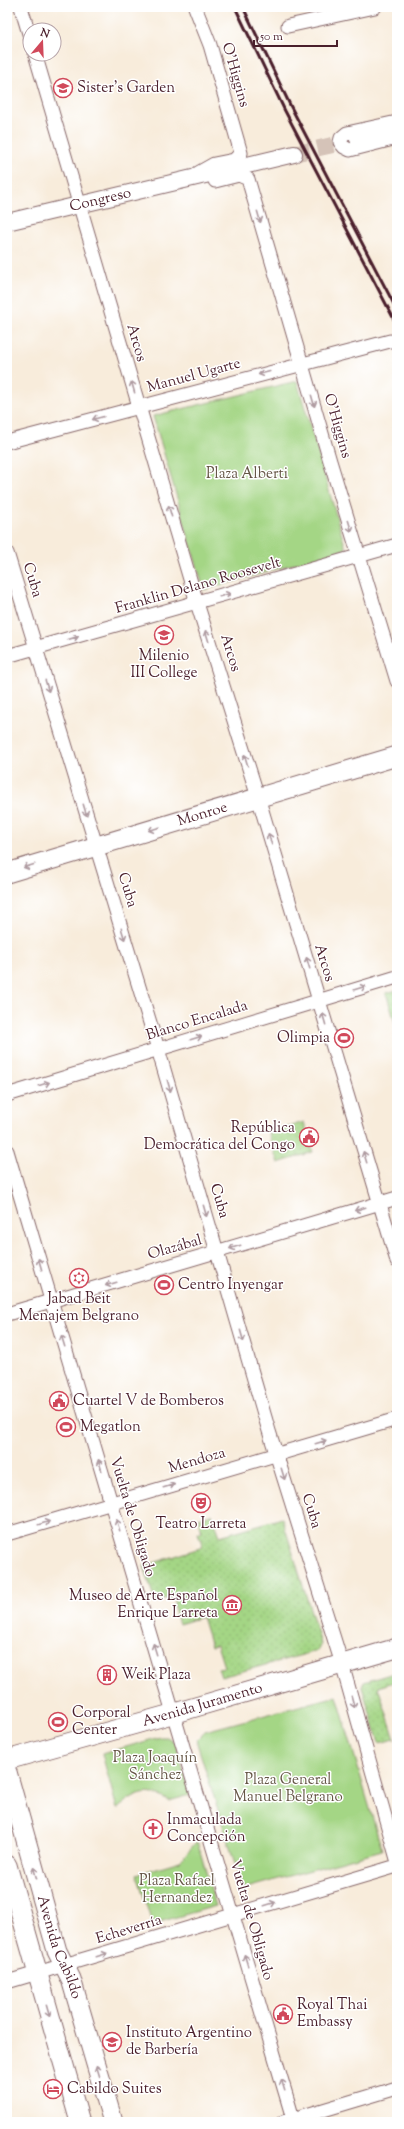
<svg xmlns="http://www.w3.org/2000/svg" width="404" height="2129" font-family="'Sorts Mill Goudy',serif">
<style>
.park{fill:#a4d685;stroke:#777a58}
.garden{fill:url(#garden-dots);stroke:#777a58}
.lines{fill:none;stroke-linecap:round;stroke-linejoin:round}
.tertiary-tunnel{stroke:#d5c3b8;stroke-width:16;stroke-dasharray:16 8;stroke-linecap:butt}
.minor-casing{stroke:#876769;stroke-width:15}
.tertiary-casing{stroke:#876769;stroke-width:18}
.secondary-casing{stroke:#876769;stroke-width:21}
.minor{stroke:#fff;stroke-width:13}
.tertiary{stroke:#fff;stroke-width:16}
.secondary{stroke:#fff;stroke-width:19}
.rail{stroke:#4a1f2b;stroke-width:3}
.oneway{stroke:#ae9aa0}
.labels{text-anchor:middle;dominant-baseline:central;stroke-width:3;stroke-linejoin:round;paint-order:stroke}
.street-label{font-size:15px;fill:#4a1f2b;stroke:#fff}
.poi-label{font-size:15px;fill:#4a1f2b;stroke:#fff;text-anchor:start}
.park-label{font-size:15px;fill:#655646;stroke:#fff}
</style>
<defs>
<pattern id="garden-dots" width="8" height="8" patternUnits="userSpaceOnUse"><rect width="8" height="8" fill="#a4d685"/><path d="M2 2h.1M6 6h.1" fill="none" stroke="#8fb773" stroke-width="1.8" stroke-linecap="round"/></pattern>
</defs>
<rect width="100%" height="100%" fill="#fff"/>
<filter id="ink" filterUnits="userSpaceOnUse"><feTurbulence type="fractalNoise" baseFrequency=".025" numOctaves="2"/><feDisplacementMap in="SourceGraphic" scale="8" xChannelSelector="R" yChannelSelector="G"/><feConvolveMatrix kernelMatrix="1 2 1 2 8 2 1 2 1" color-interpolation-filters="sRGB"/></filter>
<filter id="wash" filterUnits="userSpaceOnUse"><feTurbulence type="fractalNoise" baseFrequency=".012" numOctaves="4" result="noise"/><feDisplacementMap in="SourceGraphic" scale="16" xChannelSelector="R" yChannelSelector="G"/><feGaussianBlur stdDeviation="0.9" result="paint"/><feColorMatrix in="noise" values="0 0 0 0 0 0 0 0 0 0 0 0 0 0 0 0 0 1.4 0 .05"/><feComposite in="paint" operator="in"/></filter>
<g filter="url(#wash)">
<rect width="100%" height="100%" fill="#f8ecdb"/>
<path class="park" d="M297 381 346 549 204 590 153 416Z
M337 1696 382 1850 243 1889 196 1740 205 1731Z
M160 1737H167L176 1743 190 1795 169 1801C147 1787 136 1794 117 1809L102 1754Z
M197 1841 216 1906 152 1924 137 1874 180 1861Z"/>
<path class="garden" d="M397 990V1029L386 993Z
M304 1122 313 1152 278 1163 268 1133Z
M212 1514 220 1536 282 1518 321 1644 317 1651 221 1677 218 1668 224 1667 217 1645 211 1646 202 1617 179 1624 173 1604 175 1603 174 1597 155 1602 144 1566 203 1547 198 1533 202 1532 198 1518Z
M397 1672V1681L378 1687 395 1739 379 1743 362 1687 364 1682Z"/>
</g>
<g filter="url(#ink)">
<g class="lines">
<path class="tertiary-tunnel" d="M294 154 358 139"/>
<defs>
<path id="minor" d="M21 7 30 37
M195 7 210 45 241 153 234 160 214 164 198 173
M288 26 375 7
M35 54 197 603 258 797 397 1261
M397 122 347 133 341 138 340 142 344 147 350 150 397 138
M215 181 239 175 248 179 330 461 397 681
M7 442 390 341
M7 553 158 1049 269 1431 342 1664 397 1859
M7 656 397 545
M7 1095 397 977
M7 1151 294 2122
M7 1314 397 1198
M7 1534 397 1419
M7 1982 397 1866
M283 2122 397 2088"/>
<g id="tertiary">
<path d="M358 139 397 130"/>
<path id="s1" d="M7 222 294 154"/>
</g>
<g id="secondary">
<path id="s2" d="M7 873 397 756"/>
<path id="s3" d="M7 1760 175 1713 397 1648"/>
<path id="s4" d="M7 1772 57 1951 71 1979 113 2122"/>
<path d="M7 1865 80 2122"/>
</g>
</defs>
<use href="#minor" class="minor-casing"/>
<use href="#tertiary" class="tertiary-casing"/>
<use href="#secondary" class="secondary-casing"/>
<use href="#minor" class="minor"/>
<use href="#tertiary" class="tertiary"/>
<use href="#secondary" class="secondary"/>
<path class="rail" d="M235 7 285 111 397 325
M243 7 291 107 397 310"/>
</g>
<defs><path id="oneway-shaft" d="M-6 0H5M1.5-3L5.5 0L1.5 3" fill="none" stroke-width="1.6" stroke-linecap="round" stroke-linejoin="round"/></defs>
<g class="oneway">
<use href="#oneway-shaft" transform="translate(259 217) rotate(74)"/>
<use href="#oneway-shaft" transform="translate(264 373) rotate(165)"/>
<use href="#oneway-shaft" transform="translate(133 387) rotate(-106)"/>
<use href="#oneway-shaft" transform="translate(313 401) rotate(74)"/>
<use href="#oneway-shaft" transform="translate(98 418) rotate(165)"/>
<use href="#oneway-shaft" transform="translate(170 511) rotate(-106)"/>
<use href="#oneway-shaft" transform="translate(350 526) rotate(73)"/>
<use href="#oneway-shaft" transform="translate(225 595) rotate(-16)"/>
<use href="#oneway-shaft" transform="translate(207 636) rotate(-107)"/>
<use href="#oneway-shaft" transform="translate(73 638) rotate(-16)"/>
<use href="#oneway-shaft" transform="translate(47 686) rotate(73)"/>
<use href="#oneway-shaft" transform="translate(246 760) rotate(-107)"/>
<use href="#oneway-shaft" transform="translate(85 810) rotate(73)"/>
<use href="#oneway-shaft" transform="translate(154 829) rotate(163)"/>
<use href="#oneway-shaft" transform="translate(270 839) rotate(-107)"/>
<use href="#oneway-shaft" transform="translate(29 866) rotate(163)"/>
<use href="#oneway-shaft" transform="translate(123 934) rotate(73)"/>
<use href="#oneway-shaft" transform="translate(308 963) rotate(-107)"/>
<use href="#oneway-shaft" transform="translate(360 988) rotate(-17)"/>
<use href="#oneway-shaft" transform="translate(324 1019) rotate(-106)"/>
<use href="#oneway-shaft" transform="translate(196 1038) rotate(-17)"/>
<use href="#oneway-shaft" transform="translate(44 1084) rotate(-17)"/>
<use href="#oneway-shaft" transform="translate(169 1086) rotate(74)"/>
<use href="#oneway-shaft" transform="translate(365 1157) rotate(-107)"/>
<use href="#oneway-shaft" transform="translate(360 1209) rotate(163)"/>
<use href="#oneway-shaft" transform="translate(205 1211) rotate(74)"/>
<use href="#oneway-shaft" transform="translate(235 1247) rotate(163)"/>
<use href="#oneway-shaft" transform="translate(40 1264) rotate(-106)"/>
<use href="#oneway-shaft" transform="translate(111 1284) rotate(164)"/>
<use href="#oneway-shaft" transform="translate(242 1336) rotate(74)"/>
<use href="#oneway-shaft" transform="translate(63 1341) rotate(-107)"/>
<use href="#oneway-shaft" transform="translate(321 1442) rotate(-16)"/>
<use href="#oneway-shaft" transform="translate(100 1465) rotate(-107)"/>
<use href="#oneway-shaft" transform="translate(283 1474) rotate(73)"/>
<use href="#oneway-shaft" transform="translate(169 1486) rotate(-16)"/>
<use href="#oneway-shaft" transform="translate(44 1523) rotate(-17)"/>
<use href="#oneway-shaft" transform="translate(118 1525) rotate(-107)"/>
<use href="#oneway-shaft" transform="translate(155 1649) rotate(-107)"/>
<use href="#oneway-shaft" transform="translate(353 1702) rotate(74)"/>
<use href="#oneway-shaft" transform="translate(35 1873) rotate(-106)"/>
<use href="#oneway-shaft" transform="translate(270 1904) rotate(-17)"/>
<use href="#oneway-shaft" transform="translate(102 1955) rotate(-17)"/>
<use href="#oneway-shaft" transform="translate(246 1960) rotate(-107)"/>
<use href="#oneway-shaft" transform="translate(48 2011) rotate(74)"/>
<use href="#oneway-shaft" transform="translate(98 2071) rotate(-107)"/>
<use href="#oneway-shaft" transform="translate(283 2085) rotate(-107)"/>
</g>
</g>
<defs>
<symbol id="school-ring" viewBox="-11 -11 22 22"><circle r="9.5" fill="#fff" stroke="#d1495b" stroke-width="1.5"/><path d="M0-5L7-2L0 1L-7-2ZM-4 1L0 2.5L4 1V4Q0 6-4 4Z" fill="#d1495b"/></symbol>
<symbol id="stadium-ring" viewBox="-11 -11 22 22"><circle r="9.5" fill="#fff" stroke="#d1495b" stroke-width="1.5"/><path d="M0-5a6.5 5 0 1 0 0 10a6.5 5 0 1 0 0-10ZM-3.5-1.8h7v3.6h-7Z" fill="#d1495b"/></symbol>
<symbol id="civic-ring" viewBox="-11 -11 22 22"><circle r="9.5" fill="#fff" stroke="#d1495b" stroke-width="1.5"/><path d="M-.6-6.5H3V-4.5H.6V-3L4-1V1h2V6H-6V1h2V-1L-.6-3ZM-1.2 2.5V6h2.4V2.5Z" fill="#d1495b"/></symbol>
<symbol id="synagogue-ring" viewBox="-11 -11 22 22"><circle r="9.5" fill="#fff" stroke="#d1495b" stroke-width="1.5"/><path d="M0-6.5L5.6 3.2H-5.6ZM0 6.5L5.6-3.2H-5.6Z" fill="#d1495b"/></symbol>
<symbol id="theatre-ring" viewBox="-11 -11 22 22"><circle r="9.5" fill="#fff" stroke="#d1495b" stroke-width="1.5"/><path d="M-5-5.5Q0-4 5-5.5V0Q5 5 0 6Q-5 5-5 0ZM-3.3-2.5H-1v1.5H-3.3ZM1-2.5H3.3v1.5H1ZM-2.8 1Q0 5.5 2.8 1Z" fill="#d1495b"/></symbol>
<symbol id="museum-ring" viewBox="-11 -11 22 22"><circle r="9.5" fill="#fff" stroke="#d1495b" stroke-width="1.5"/><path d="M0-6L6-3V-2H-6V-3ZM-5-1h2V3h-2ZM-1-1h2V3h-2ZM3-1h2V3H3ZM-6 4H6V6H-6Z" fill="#d1495b"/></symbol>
<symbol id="building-ring" viewBox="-11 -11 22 22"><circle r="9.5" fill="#fff" stroke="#d1495b" stroke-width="1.5"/><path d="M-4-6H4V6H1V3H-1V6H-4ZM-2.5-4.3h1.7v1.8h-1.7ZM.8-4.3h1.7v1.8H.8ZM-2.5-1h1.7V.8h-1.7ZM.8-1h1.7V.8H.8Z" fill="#d1495b"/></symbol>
<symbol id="church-ring" viewBox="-11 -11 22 22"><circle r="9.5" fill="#fff" stroke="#d1495b" stroke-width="1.5"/><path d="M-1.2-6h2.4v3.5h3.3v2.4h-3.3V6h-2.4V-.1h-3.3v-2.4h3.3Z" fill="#d1495b"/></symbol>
<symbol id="university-ring" viewBox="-11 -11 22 22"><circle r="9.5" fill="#fff" stroke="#d1495b" stroke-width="1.5"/><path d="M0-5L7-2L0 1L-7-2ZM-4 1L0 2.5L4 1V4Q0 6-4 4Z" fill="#d1495b"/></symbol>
<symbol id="hotel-ring" viewBox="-11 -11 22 22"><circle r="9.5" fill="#fff" stroke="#d1495b" stroke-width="1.5"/><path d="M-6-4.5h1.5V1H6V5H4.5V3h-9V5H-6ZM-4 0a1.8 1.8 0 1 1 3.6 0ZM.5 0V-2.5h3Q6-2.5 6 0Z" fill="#d1495b"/></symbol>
</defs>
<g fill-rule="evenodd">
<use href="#school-ring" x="52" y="77" width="22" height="22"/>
<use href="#school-ring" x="153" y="624" width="22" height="22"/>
<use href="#stadium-ring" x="333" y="1027" width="22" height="22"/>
<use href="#civic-ring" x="298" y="1126" width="22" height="22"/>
<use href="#synagogue-ring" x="68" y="1267" width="22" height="22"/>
<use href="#stadium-ring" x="153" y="1274" width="22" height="22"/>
<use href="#civic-ring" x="48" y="1390" width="22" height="22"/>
<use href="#stadium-ring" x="55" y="1416" width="22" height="22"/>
<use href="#theatre-ring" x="190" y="1492" width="22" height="22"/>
<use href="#museum-ring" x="221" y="1594" width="22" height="22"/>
<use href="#building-ring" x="96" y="1664" width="22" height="22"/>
<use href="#stadium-ring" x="47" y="1711" width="22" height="22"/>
<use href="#church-ring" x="142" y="1818" width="22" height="22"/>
<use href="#civic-ring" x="272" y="2003" width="22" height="22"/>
<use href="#university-ring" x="101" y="2031" width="22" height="22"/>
<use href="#hotel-ring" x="42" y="2078" width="22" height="22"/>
</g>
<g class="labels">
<g class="street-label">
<text transform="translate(235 75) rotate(74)">O'Higgins</text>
<text stroke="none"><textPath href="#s1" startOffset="96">Congreso</textPath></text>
<text transform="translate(136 343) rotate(74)">Arcos</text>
<text transform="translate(194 376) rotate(-15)">Manuel Ugarte</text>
<text transform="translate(337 426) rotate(74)">O'Higgins</text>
<text transform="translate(32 580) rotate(73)">Cuba</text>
<text transform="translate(198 586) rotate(-16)">Franklin Delano Roosevelt</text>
<text transform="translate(230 653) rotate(73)">Arcos</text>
<text stroke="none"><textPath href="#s2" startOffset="204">Monroe</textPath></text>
<text transform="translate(127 890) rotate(73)">Cuba</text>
<text transform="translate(324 963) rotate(73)">Arcos</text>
<text transform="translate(197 1021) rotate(-17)">Blanco Encalada</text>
<text transform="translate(219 1201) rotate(74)">Cuba</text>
<text transform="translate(175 1248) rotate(-16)">Olazábal</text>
<text transform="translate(197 1461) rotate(-16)">Mendoza</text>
<text transform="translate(311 1511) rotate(73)">Cuba</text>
<text transform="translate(132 1517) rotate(73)">Vuelta de Obligado</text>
<text stroke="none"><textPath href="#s3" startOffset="203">Avenida Juramento</textPath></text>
<text transform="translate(251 1920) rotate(74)">Vuelta de Obligado</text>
<text transform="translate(129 1930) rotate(-17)">Echeverría</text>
<text stroke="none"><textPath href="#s4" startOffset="183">Avenida Cabildo</textPath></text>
</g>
<g class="poi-label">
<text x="77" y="88">Sister's Garden</text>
<text x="164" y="656" text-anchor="middle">Milenio<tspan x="164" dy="17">III College</tspan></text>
<text x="330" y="1038" text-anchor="end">Olimpia</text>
<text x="295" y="1128" text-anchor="end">República<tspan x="295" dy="17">Democrática del Congo</tspan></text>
<text x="178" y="1285">Centro Inyengar</text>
<text x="79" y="1299" text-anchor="middle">Jabad Beit<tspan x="79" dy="17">Menajem Belgrano</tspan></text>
<text x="73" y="1401">Cuartel V de Bomberos</text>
<text x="80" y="1427">Megatlon</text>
<text x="201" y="1524" text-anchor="middle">Teatro Larreta</text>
<text x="218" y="1596" text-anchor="end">Museo de Arte Español<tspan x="218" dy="17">Enrique Larreta</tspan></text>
<text x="121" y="1675">Weik Plaza</text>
<text x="72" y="1713">Corporal<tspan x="72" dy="17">Center</tspan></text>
<text x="167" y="1820">Inmaculada<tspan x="167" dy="17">Concepción</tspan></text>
<text x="297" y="2005">Royal Thai<tspan x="297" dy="17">Embassy</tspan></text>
<text x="126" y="2033">Instituto Argentino<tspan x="126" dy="17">de Barbería</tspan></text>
<text x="67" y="2089">Cabildo Suites</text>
</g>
<g class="park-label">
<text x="247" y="474">Plaza Alberti</text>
<text x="155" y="1758">Plaza Joaquín<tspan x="155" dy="17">Sánchez</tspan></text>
<text x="288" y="1780">Plaza General<tspan x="288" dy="17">Manuel Belgrano</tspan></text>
<text x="177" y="1881">Plaza Rafael<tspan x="177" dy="17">Hernandez</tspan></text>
</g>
</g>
<rect width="404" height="2129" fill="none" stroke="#fff" stroke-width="24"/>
<g transform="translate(42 42) rotate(19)"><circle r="19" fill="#ffffff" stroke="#b7a5aa"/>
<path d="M0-3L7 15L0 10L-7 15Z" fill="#d1495b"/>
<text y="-6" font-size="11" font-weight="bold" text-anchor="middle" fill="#4a1f2b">N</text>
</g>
<path d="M254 40v6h83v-6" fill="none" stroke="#4a1f2b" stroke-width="2"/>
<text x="260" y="40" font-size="12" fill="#4a1f2b" stroke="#ffffff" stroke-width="3" paint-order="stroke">50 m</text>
</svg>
